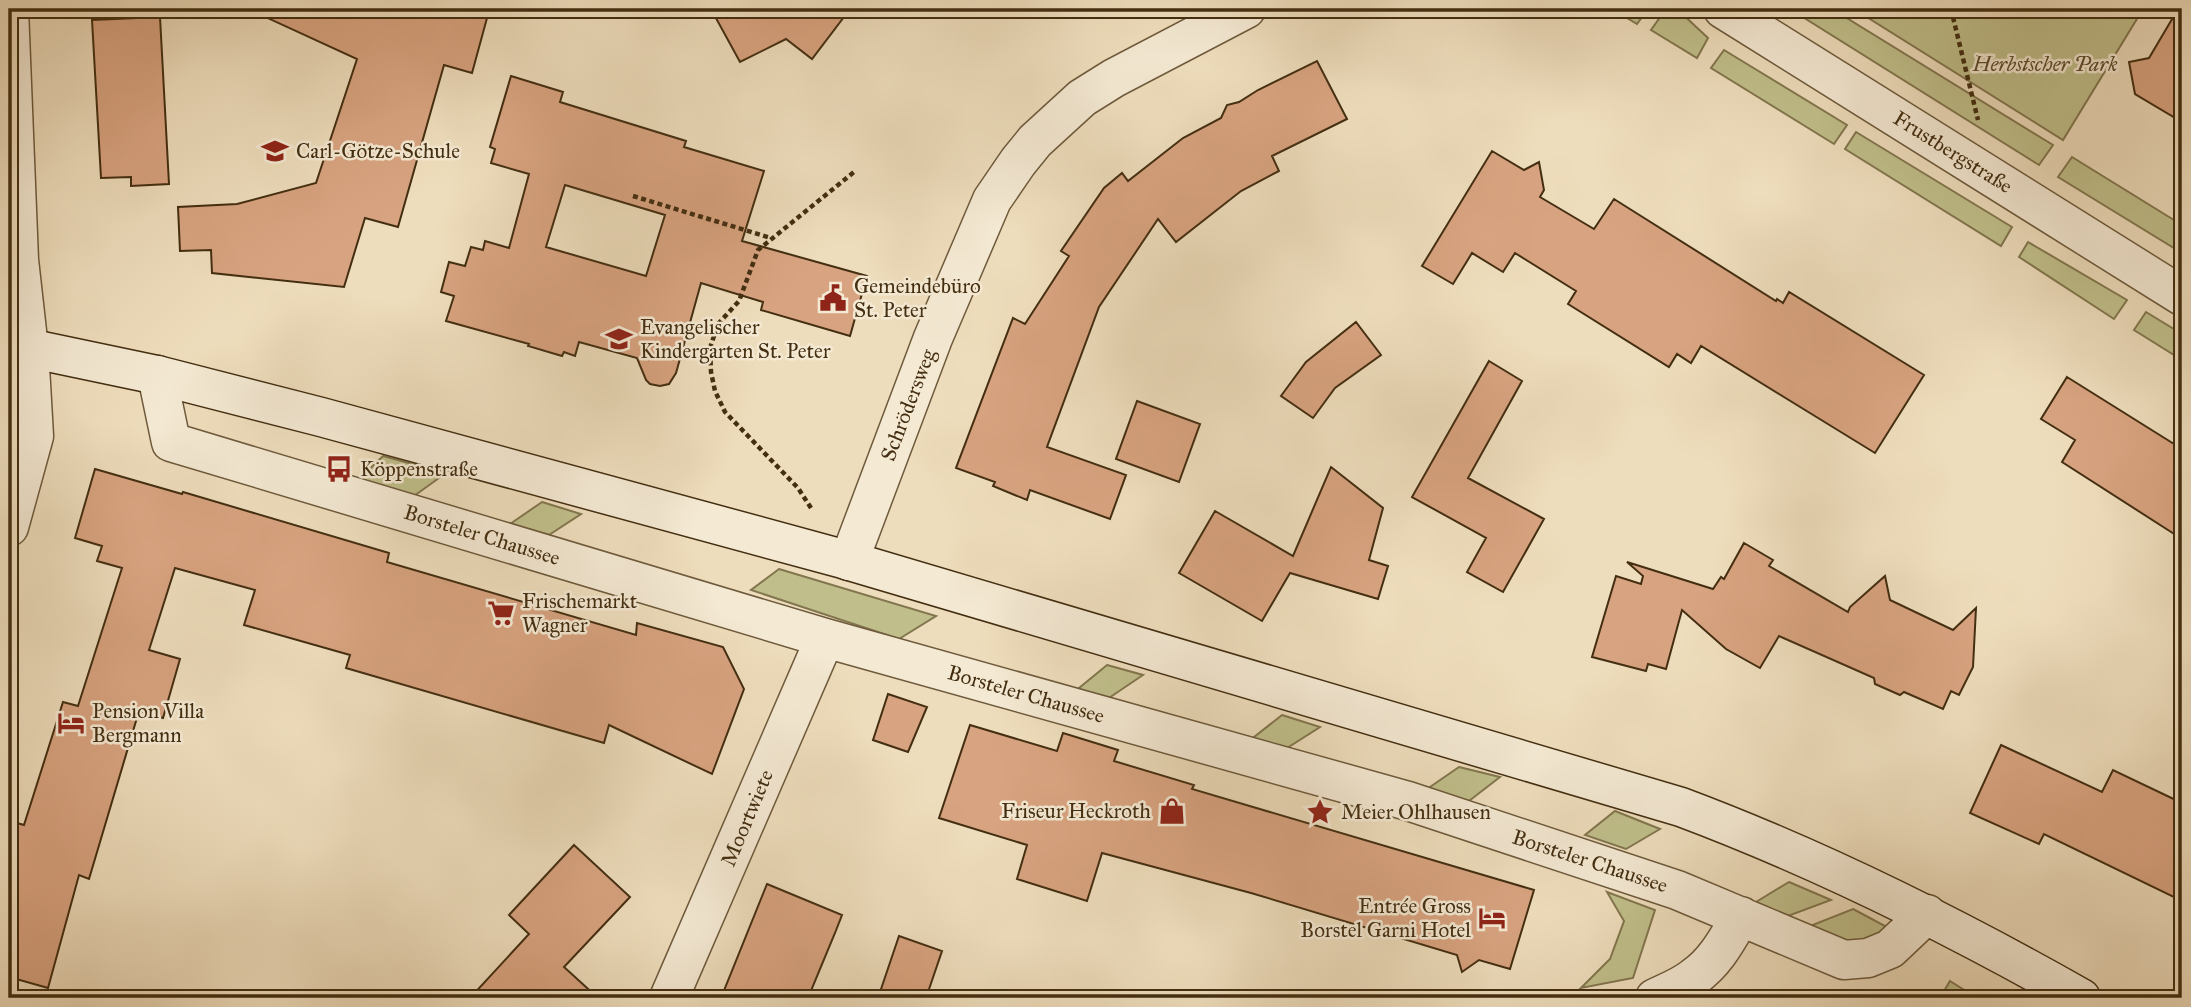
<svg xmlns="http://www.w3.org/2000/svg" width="2191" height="1007" font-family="'IM FELL Great Primer',serif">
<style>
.green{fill:#c0bf8b;stroke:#82764e;stroke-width:2}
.building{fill:#d8a380;stroke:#432e11;stroke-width:2;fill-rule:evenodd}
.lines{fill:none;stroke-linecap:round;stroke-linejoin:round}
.street-casing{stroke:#6e5a3c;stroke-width:41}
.secondary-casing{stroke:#432e11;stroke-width:41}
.path{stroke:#432e11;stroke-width:4.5;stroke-dasharray:5 3.5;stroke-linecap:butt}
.street{stroke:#f4e9d3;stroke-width:38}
.secondary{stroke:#f4e9d3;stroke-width:38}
.labels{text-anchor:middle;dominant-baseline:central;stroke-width:5;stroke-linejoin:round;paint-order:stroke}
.park-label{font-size:21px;font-style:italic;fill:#5c4b29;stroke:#f4e9d3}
.poi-label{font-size:21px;fill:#432e11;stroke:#f4e9d3;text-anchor:start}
.street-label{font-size:21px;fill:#432e11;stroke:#f4e9d3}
</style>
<rect width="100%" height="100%" fill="#eeddbc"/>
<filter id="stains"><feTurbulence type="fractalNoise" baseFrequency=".00286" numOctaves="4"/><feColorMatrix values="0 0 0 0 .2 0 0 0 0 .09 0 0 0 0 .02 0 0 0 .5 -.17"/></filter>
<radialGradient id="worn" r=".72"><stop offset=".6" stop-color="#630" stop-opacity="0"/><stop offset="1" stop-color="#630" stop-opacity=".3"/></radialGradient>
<path class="green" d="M1612 9H1648L1637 24Z
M1666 9H1677L1708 38 1697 58 1651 30Z
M1790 9H1832L2053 145 2039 165Z
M1854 9H2143L2063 140Z
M1724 50 1847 125 1834 144 1711 68Z
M1856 132 2012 227 2001 246 1845 149Z
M2072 157 2182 225V253L2058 177Z
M2028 242 2127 300 2114 319 2019 257Z
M2146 312 2182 334V360L2134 330Z
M383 456 446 473 414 496 357 481Z
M542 502 581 514 549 535 510 524Z
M779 569 936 616 899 639 751 590Z
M1107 665 1143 675 1106 700 1073 693Z
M1282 715 1320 727 1284 750 1249 741Z
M1459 767 1500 777 1469 801 1427 789Z
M1615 811 1660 829 1626 849 1585 835Z
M1789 882 1831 900 1788 916 1756 902Z
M1607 892 1655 910 1633 978 1581 988 1610 959 1624 921Z
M1853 909 1887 927 1875 941 1859 947 1810 926Z
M1950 981 1977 998H1940Z"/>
<path class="building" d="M248 9H454L487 18 472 73 444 65 398 227 365 218 344 287 212 273 211 250 180 251 178 207 237 204 316 183 357 59Z
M711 9H850L812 59 786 39 740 62Z
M2178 9H2182V122L2135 94 2129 62 2149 58Z
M160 17 169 184 131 186V177L101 178 92 20Z
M1317 61 1347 119 1272 156 1279 171 1241 191 1176 242 1158 219 1099 307 1047 447 1126 475 1110 519 1030 490 1027 500 993 486 995 482 956 468 1013 318 1025 324 1069 256 1061 251 1104 188 1122 173 1128 181 1183 138 1221 118 1227 105 1239 102 1258 90Z
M511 76 563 92 560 102 686 141 684 147 764 171 742 241 867 276 850 336 761 310 763 302 701 283 676 373 669 384 660 386 650 384 646 380 637 358 579 342 575 356 564 352 562 356 528 346 529 344 446 321 454 296 441 292 449 262 465 266 471 247 483 250 485 241 509 248 529 174 491 163 495 149 490 147ZM565 185 665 215 646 276 546 247Z
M1492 151 1524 170 1539 162 1544 190 1540 197 1594 229 1614 199 1776 301 1777 299 1783 303 1789 292 1924 375 1875 453 1701 346 1691 363 1677 354 1669 367 1568 304 1576 291 1515 253 1503 272 1472 253 1453 284 1422 266Z
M1356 322 1381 355 1335 388 1313 418 1281 396 1306 362Z
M1489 361 1522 381 1468 478 1544 519 1503 592 1467 572 1486 538 1412 497Z
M2067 377 2182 449V539L2062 462 2075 440 2041 419Z
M1137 401 1200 424 1179 482 1116 459Z
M1331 467 1383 508 1369 560 1388 566 1378 599 1290 573 1262 621 1179 573 1215 511 1293 556Z
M95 469 182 494 183 492 389 553 387 562 636 635 637 623 723 647 744 689 712 774 609 725 604 743 346 668 350 655 244 625 255 590 175 568 149 650 180 659 163 718 139 711 89 879 79 875 48 988 9 977V853L17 823 24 825 63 702 78 706 122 568 97 561 102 546 75 538Z
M1744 543 1773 560 1769 566 1848 612 1850 607 1885 576 1890 600 1953 630 1976 608 1973 667 1959 695 1951 691 1943 709 1904 692 1900 695 1875 684 1874 678 1779 636 1760 668 1726 649 1682 610 1666 669 1648 664 1646 671 1592 657 1616 576 1641 584 1643 576 1627 562 1713 589 1721 577 1724 579Z
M888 694 927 707 908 752 873 740Z
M970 725 1057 751 1063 733 1118 750 1114 761 1194 785 1192 789 1534 890 1510 969 1479 960 1462 972 1457 955 1251 893 1102 853 1087 901 1017 879 1027 845 939 818Z
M2001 745 2102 792 2113 770 2182 803V901L2044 834 2039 844 1970 813Z
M574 845 630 897 564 967 598 998H470L529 934 509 915Z
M767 884 842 915 835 933 808 998H721Z
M899 936 942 951 926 998H878Z"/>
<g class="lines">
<defs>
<path id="street" d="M1723 9 2182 296
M157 375 171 442 825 638 1408 801 1677 890 1844 960 1868 958 1890 949 1927 914
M9 527 34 436 29 349 19 260 9 9
M849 561 933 338 992 200 1018 162 1035 141 1082 98 1114 78 1246 9
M669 998 825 638
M1655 998C1668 992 1683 986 1694 977 1716 962 1728 938 1741 916"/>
<path id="secondary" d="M9 344 157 375 321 417 843 559 1681 807C1820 859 1952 925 2081 998"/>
</defs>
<use href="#street" class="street-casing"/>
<use href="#secondary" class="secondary-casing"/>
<path class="path" d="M1951 9 1978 120
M633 196 771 238
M811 508 798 488 725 412 715 391 711 372 710 348 718 324 739 301 758 250 854 172"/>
<use href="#street" class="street"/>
<use href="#secondary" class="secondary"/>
</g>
<defs>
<symbol id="school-bare" viewBox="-9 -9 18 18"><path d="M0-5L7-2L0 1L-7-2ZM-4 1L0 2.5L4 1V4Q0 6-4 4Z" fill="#8f2418" stroke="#f4e9d3" stroke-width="2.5" paint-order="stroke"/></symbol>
<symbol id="civic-bare" viewBox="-9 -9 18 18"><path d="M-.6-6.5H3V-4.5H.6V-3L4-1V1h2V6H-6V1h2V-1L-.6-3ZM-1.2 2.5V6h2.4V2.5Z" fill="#8f2418" stroke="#f4e9d3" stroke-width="2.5" paint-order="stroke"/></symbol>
<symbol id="bus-bare" viewBox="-9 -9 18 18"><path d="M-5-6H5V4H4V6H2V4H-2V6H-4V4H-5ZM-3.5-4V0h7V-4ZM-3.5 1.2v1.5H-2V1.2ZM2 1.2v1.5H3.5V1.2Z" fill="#8f2418" stroke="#f4e9d3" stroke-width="2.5" paint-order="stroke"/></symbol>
<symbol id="supermarket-bare" viewBox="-9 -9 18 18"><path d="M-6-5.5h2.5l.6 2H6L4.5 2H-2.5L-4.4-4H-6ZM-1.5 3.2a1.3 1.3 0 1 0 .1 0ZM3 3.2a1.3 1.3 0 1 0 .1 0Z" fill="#8f2418" stroke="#f4e9d3" stroke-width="2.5" paint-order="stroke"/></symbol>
<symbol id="hotel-bare" viewBox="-9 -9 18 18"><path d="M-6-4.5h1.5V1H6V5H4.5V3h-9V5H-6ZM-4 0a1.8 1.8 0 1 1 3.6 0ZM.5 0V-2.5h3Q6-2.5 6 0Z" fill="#8f2418" stroke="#f4e9d3" stroke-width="2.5" paint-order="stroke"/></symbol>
<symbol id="shop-bare" viewBox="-9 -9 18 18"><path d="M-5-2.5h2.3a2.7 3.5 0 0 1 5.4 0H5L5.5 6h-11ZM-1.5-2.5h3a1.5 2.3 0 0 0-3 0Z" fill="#8f2418" stroke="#f4e9d3" stroke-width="2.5" paint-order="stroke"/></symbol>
<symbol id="sight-bare" viewBox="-9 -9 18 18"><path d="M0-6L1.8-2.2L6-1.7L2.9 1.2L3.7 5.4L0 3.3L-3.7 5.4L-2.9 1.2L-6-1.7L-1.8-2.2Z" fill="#8f2418" stroke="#f4e9d3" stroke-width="2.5" paint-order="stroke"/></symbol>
</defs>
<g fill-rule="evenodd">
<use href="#school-bare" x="256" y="132" width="38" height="38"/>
<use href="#civic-bare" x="814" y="279" width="38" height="38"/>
<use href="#school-bare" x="600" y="320" width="38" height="38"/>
<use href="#bus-bare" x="320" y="450" width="38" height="38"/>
<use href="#supermarket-bare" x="482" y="594" width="38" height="38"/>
<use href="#hotel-bare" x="52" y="704" width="38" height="38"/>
<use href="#shop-bare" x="1153" y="792" width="38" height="38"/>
<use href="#sight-bare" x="1301" y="793" width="38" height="38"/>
<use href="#hotel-bare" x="1473" y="899" width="38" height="38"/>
</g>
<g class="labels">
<g class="park-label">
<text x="2045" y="64">Herbstscher Park</text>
</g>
<g class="poi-label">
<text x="296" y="151">Carl-Götze-Schule</text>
<text x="854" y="286">Gemeindebüro<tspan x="854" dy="24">St. Peter</tspan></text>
<text x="640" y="327">Evangelischer<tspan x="640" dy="24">Kindergarten St. Peter</tspan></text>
<text x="360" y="469">Köppenstraße</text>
<text x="522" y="601">Frischemarkt<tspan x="522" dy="24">Wagner</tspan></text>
<text x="92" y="711">Pension Villa<tspan x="92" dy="24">Bergmann</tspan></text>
<text x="1151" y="811" text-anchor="end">Friseur Heckroth</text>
<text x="1341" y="812">Meier Ohlhausen</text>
<text x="1471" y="906" text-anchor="end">Entrée Gross<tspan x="1471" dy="24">Borstel Garni Hotel</tspan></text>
</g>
<g class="street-label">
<text transform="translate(1953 152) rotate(32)">Frustbergstraße</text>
<text transform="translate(908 405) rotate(-69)">Schrödersweg</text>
<text transform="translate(482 535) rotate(17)">Borsteler Chaussee</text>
<text transform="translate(1026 694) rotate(16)">Borsteler Chaussee</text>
<text transform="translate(747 818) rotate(-67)">Moortwiete</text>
<text transform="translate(1590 861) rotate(18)">Borsteler Chaussee</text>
</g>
</g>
<rect width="2191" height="1007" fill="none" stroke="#eeddbc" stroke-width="35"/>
<rect x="10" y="10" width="2170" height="986" fill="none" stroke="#432e11" stroke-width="3.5"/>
<rect x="18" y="18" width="2156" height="972" fill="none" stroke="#432e11" stroke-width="2"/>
<rect width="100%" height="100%" filter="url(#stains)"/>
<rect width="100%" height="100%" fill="url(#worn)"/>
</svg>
